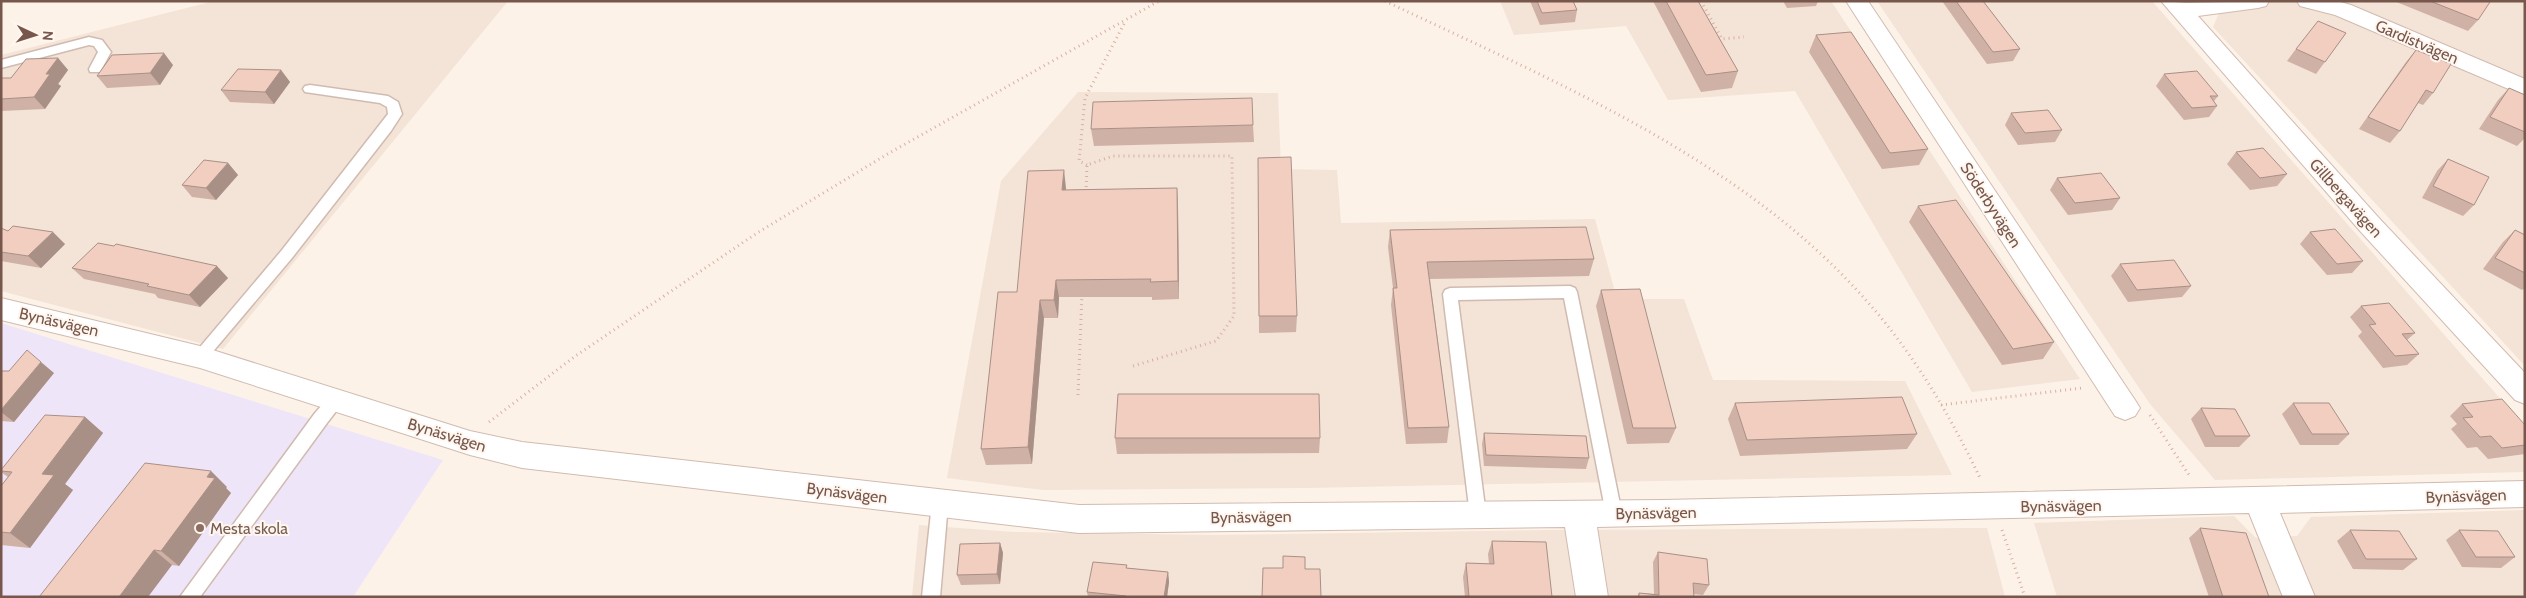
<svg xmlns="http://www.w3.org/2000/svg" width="2526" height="598" font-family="Cabin,sans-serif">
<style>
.residential{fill:#f4e3d7}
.education{fill:#efe5f9}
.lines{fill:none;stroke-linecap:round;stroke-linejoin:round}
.service-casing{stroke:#d1bbb0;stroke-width:3}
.minor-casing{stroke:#d1bbb0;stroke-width:2}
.path{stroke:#d8b0a2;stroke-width:3;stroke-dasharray:1 4;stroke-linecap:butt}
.service{fill:#fff;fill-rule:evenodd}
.minor{fill:#fff;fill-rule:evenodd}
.wall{fill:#d0b1a5}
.shaded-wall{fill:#a99086}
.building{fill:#f2cec0;stroke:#a99086}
.education-dot{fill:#8d6e63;stroke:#fff7ef;stroke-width:2}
.labels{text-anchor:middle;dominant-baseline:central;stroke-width:4;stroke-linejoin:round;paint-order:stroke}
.street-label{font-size:16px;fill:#77564c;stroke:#fff7ef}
.education-label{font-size:16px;fill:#785e54;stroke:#fff7ef;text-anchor:start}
</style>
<rect width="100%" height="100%" fill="#fdf2e8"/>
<path class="residential" d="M214 1H508L223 349 1 291V55Z
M1500 1H1831L2080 379 1972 392 1795 91 1668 100 1626 26 1514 35Z
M1877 1H2152L2525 427V472L2215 480 2150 404Z
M2207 1H2525V366L2213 27 2219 13Z
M1078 92 1278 93 1281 169 1337 170 1341 223 1595 219 1617 299H1684L1713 380 1905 381 1952 475 1307 488 1043 490 947 478 1001 181Z
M2525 510V597H2057L2034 523 2234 516 2256 538 2297 536 2311 517Z
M919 525 1014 532 1213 535 1551 530 1987 528 2005 597H912Z"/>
<path class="education" d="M1 323 443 460 353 597H1Z"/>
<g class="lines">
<defs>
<path id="service" d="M89 37 102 40 111 52 100 72H90L89 69 98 52 94 46 89 45 1 68V60Z
M310 85 388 96 398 102 402 114 391 131 292 258 205 361 200 363 195 361 192 357 195 353 282 250 388 114 387 107 380 103 305 92 303 89 305 86Z
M1570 286 1575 288 1577 292 1622 514 1620 519 1614 521 1608 519 1606 514 1564 298 1458 300 1486 515 1484 520 1478 522 1472 520 1470 515 1443 294 1445 290 1450 288Z
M336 395 342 396 344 401 327 423 200 597H180L315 413 330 396Z
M940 496 946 498 948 503 940 597H922L932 503 934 498Z"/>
<path id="minor" d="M1846 1H1868L2135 400 2140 408 2135 416 2125 420 2115 416Z
M2161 1 2186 3 2269 1 2266 6 2258 8 2198 16 2378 217 2525 373V404L2515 400 2360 231Z
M2297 1H2337L2351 5 2525 79V96L2335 15 2300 6Z
M1 298 200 346 470 431 522 442 1079 505 1663 500 2525 481V507L2280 513 2315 597H2283L2249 513 1597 527 1608 597H1576L1565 527 1079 533 522 468 470 455 200 368 1 320Z"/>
</defs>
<use href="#service" class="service-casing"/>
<use href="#minor" class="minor-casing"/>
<path class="path" d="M1385 1C1551 80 1740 158 1864 298 1913 352 1950 415 1981 480
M1701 1 1722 39 1744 37
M1087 165 1079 161 1085 98 1125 22
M1086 192 1087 165 1113 156H1232L1234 316 1216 341 1133 366
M1078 395 1082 293
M1941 405 2082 388
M2150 415 2189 475
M489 422 574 357 757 233 891 152 1159 1
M2002 530 2025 597"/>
<use href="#service" class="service"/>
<use href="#minor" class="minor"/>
</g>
<path class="wall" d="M1530 1H1573L1577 10 1575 22 1540 25Z
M1653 1H1698L1738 71 1732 88 1701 92Z
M1783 1H1818L1816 6 1787 8Z
M1942 1H1983L2020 49 2013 61 1987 64Z
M2394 1H2488L2478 20 2468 31Z
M2346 33 2316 74 2287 61 2296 49Z
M1816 35 1928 149 1919 165 1882 169 1809 52Z
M2416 50 2433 93 2423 105 2418 103 2400 131 2390 143 2359 129 2406 62Z
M58 58 68 70 58 84 61 86 45 109 1 111V78H11Z
M173 65 160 85 107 88 97 76Z
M281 70 290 82 274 104 230 102 221 90Z
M2164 74 2218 96 2214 101 2217 106 2209 117 2184 120 2156 86Z
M2509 88 2525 95V138L2517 146 2479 129 2498 100Z
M2011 113 2062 130 2055 142 2018 145 2005 125Z
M1253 125 1254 142 1094 146 1091 129Z
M2236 152 2287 174 2277 186 2250 190 2227 164Z
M1258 158 1297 316 1296 332 1259 333Z
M2448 159 2474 205 2463 216 2422 198 2437 171Z
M228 163 238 175 216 200 192 197 182 185Z
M2057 178 2120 198 2112 210 2068 215 2050 190Z
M1177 188 1178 207 1179 299 1152 300V297H1059L1058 318H1044L1032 464 986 465 981 449 1017 292 1066 190Z
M1918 206 2054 342 2043 359 2002 365 1909 222Z
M1 228 8 231 65 244 41 268 1 261Z
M1390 230 1594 259 1589 276 1430 279 1449 427 1447 443 1406 444 1391 305 1393 288 1388 247Z
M2515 230 2525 235V288L2522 290 2483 269 2503 242Z
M2310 232 2363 261 2352 273 2327 275 2300 244Z
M114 246 228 278 200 307 158 298 155 294 84 279 72 268Z
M2120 264 2191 286 2182 297 2128 302 2111 276Z
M1601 290 1676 428 1669 443 1627 444 1596 306Z
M2361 306 2415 333 2407 340 2419 354 2407 365 2383 368 2358 336 2362 332 2350 317Z
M1 371 54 373 14 422 1 421Z
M1735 403 1917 434 1907 449 1740 456 1728 419Z
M2293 403 2349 434 2338 445H2300L2282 414Z
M2462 404 2525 425V454L2488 459 2477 447 2467 448 2451 429 2457 424 2450 416Z
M2201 408 2250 436 2239 447H2205L2191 419Z
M85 417 103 433 65 484 73 490 30 548 1 545V486L8 477 1 472V470Z
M1484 433 1589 458 1586 469 1484 466 1482 444Z
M1115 438H1320L1319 453 1117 454Z
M227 487 226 488 231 493 179 566 172 565 39 597Z
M2200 528 2269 597H2209L2189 538Z
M2350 530 2417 559 2403 570 2353 569 2337 541Z
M2459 530 2515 557 2501 568 2462 567 2446 540Z
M1492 541 1552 597H1465L1463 577 1466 563 1489 564 1488 554Z
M1000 543 1003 553 1000 584 961 585 957 575Z
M1658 552 1709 585 1703 595 1694 594V597H1637L1639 593 1654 594 1653 562Z
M1127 568 1168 572 1169 582 1167 597H1088L1087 592Z"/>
<path class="shaded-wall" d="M164 53 173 65 160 85 150 73Z
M58 58 68 70 58 84 61 86 45 109 34 97 46 74Z
M281 70 290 82 274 104 265 92Z
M228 163 238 175 216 200 206 188Z
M1064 170 1066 188 1065 208 1062 190Z
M1177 188 1178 207 1179 299 1178 281Z
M53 232 65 244 41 268 28 256Z
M217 266 228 278 200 307 189 295Z
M1056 280 1059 297 1058 318 1054 300Z
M1040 300 1044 318 1032 464 1028 447Z
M41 362 54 373 14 422 1 412V410Z
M85 417 103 433 65 484 73 490 30 548 10 533 42 474Z
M211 471 227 487 226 488 231 493 179 566 161 551Z
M1000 543 1003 553 1000 584 997 574Z
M154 550 172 565 148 597H119Z
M1168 572 1169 582 1167 597H1164Z"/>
<path class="building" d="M1537 1H1573L1577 10 1542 13Z
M1666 1H1698L1738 71 1706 75Z
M1956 1H1983L2020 49 1993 52Z
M2430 1H2488L2490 2 2478 20Z
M2318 21 2346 33 2325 62 2296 49Z
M1851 32 1928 149 1890 153 1816 35Z
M2416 50 2451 64 2433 93 2426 90 2400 131 2368 117Z
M164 53 150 73 97 76 112 55Z
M58 58 46 74H50L34 97 1 99V78H11L26 59Z
M238 69 281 70 265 92 221 90Z
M2197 71 2218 96H2210L2217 106 2192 108 2164 74Z
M2509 88 2525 95V132L2490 117Z
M1252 98 1253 125 1091 129 1093 102Z
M2048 110 2062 130 2025 133 2011 113Z
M2263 148 2287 174 2260 178 2236 152Z
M1291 157 1297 316H1259L1258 158Z
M2448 159 2489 177 2474 205 2433 186Z
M204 160 228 163 206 188 182 185Z
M1064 170 1062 190 1177 188 1178 281 1150 282 1151 279 1056 280 1054 300H1040L1028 447 981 449 998 292H1017L1028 171Z
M2101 173 2120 198 2075 203 2057 178Z
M1956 200 2054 342 2013 349 1918 206Z
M13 226 53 232 28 256 1 252V228L8 231Z
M1586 227 1594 259 1427 262 1449 427 1408 428 1393 288H1397L1390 230Z
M2335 229 2363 261 2337 264 2310 232Z
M2515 230 2525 235V273L2495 258Z
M98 243 114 246 116 244 217 266 189 295 147 286 149 284 72 268Z
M2174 260 2191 286 2137 290 2120 264Z
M1640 289 1676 428H1633L1601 290Z
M2389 303 2415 333 2402 334 2419 354 2395 356 2369 325 2376 324 2361 306Z
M27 350 41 362 1 410V371H9Z
M1118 394H1319L1320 438H1115Z
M1902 397 1917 434 1747 440 1735 403Z
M2502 399 2525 425V445L2502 448 2491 436 2480 437 2463 418 2473 417 2462 404Z
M2293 403H2329L2349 434H2312Z
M2201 408 2235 409 2250 436H2215Z
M45 415 85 417 42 474 54 475 10 533 1 532V486L12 472 1 471V470Z
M1484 433 1586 436 1589 458 1486 455Z
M145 463 211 471 207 477 215 478 161 551 154 550 119 597H39Z
M2200 528 2246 533 2269 597H2223Z
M2350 530 2399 531 2417 559H2366Z
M2459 530 2498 531 2515 557H2476Z
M1492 541 1546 542 1552 597H1469L1466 563 1494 564Z
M1000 543 997 574 957 575 960 544Z
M1658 552 1707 559 1709 585 1693 583 1694 597H1639V593L1659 595Z
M1283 556 1305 557V569H1320L1321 597H1262L1263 568H1283Z
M1093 562 1127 565 1126 568 1168 572 1164 597H1126V596L1087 592Z"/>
<circle class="education-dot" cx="200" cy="528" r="5"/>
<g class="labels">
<g class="street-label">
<text transform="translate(2417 42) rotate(23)">Gardistvägen</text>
<text transform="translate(2346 198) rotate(48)">Gillbergavägen</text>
<text transform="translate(1991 205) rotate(57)">Söderbyvägen</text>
<text transform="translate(59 322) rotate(13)">Bynäsvägen</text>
<text transform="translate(447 435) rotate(17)">Bynäsvägen</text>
<text transform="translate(847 493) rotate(7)">Bynäsvägen</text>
<text transform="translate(2466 496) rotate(-2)">Bynäsvägen</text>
<text transform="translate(2061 506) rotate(-1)">Bynäsvägen</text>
<text transform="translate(1656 513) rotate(-1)">Bynäsvägen</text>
<text transform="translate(1251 517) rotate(-1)">Bynäsvägen</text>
</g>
<g class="education-label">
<text x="210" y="528">Mesta skola</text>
</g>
</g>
<rect width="2526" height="598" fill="none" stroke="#77564c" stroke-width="5"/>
<g transform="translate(35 35) rotate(94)" stroke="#fff7ef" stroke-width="4" paint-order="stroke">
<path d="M0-4L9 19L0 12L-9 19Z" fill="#77564c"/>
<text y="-8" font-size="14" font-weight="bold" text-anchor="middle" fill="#77564c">N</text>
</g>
</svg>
